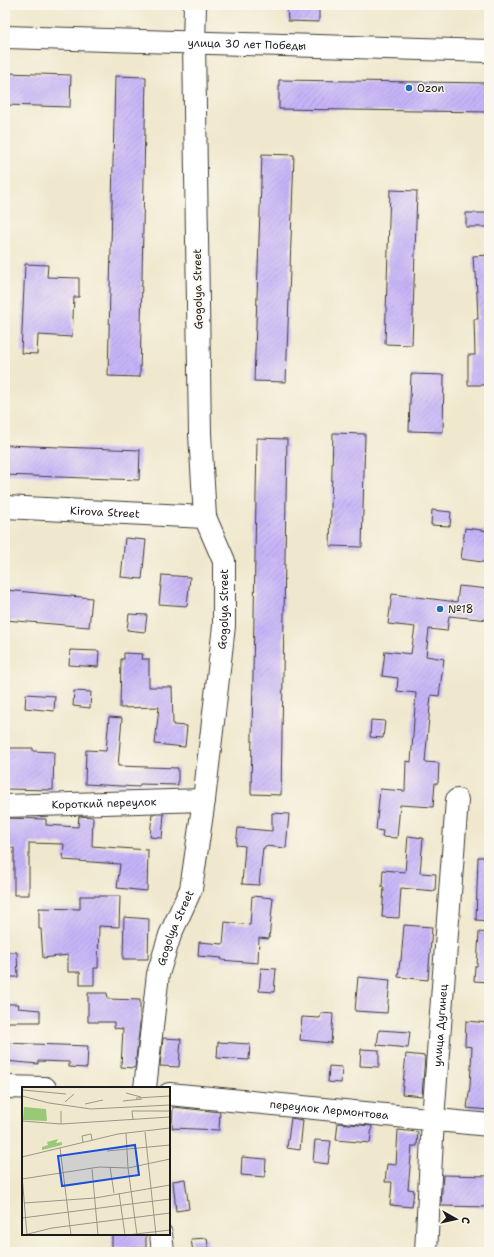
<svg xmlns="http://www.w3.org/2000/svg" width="494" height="1257" font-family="'Shantell Sans',sans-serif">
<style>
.building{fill:url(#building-hatch)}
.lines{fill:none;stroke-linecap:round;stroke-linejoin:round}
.minor-casing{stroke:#3c3b37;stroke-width:24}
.minor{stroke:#fff;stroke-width:22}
.poi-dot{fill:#1f6fb2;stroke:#fbf7ec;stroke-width:1.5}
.labels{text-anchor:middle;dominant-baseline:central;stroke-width:3;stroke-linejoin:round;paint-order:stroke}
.street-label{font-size:11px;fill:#1c1c1c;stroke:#fbf7ec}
.poi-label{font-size:11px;fill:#1c1c1c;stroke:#fbf7ec;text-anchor:start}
.inset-road{fill:none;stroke:#9b9687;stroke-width:1}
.view{fill:#1d4ed8;fill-opacity:0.15;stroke:#1d4ed8;stroke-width:2}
.inset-edge{fill:none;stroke:#1c1c1c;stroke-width:2}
</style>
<defs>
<pattern id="building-hatch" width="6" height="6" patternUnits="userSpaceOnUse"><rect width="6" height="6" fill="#c5b4f8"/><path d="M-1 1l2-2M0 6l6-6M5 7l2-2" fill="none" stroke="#a99ad4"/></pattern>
</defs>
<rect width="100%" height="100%" fill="#fbf7ec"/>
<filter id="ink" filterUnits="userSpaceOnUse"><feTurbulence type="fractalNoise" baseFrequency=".025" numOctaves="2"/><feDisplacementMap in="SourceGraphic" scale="8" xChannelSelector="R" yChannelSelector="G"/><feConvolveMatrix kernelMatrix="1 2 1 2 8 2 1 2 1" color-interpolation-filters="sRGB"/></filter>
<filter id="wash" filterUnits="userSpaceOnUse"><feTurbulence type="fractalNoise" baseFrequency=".012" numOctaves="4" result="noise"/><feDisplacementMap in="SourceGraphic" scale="16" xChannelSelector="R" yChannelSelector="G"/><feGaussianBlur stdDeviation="0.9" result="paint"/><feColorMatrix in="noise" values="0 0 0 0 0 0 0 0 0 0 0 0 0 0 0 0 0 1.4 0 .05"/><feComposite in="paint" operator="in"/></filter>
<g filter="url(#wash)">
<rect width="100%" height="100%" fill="#f0e8ce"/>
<g id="blocks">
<path class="building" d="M287 6H319V22L288 21Z
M5 73 71 75 70 107 5 105Z
M115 76 146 77 140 377 108 376Z
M279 80 489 83V112L279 109Z
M262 154 294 155 286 382 254 381Z
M390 190 417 191 412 345 385 344Z
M466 213H489V227H466Z
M489 255V385H468V355H475L474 319H478L476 272H474L473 256Z
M25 264 48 265 47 277 79 278V297H74L72 337 38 335 37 354 21 353Z
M411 374 444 375 443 432 409 431Z
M333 433 365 434 362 547 330 546Z
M257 438 287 439 281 795 251 794Z
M5 445 140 450 139 480 5 475Z
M432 510 451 512 450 526 431 525Z
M465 528 489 531V563L461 559Z
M125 538 146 540 142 579 121 577Z
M162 575 190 577 187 606 159 604Z
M459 586 489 589V620L449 616 447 631 429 629 426 656 444 659 439 696 431 695 425 762 439 763 438 783H435L433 807 400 805 397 838 382 837 383 831 376 830 380 789 405 791 406 761 411 762 416 693 397 691 398 678 382 676 385 651 411 654 415 627 388 624 392 594 457 602Z
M5 590 92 598 89 627 5 620Z
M129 614 147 615 145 632 127 630Z
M70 650 99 651 98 667 69 665Z
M124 653 143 654 142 659H149V687H172L173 725 187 726 185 747 155 744 159 707 120 708 121 659H124Z
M74 691 91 692 90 708 73 706Z
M26 694 55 696 54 711 25 708Z
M109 717 122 718 118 766 178 768V785L140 784 139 787 85 784 86 750 106 751Z
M371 720 385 721 383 738 370 737Z
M5 748H33V751L54 752 53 790 5 789Z
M272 813 289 814 286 848 265 846V848H263L259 885 242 884 245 846 236 845 238 828 272 831Z
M152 814H164L162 838 150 837Z
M79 816 93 817 92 846 148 850 147 891 117 888 120 864 63 860 64 844 29 843V895H14V848H5V818L46 819V825L78 827Z
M408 836 423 838 420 873 436 874 435 891 401 888 399 918 382 917 384 887H382L383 870 405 872Z
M478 857H489V921L476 920Z
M80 896H120L119 927 99 926 98 968H94V985H80V972H68V955L43 958 41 929H39V908L80 909Z
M252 896 273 898 269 939 259 938 258 963 221 960 222 958 198 956 199 942 223 944 225 922 250 925Z
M124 917 149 919 148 959H123Z
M404 925 432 927 428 980 398 977 400 961H401Z
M479 932 489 933V982L474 981 475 966H477Z
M5 952H17L18 977H5Z
M261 968 276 969 274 992 259 991Z
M358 977 390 980 387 1013 355 1011Z
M88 993H107L108 999 140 1000V1024L135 1068 121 1067 123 1029 114 1028V1022H88Z
M5 1004H19L18 1008 40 1010V1022H5Z
M321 1013 333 1014 331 1043 300 1040 302 1017 320 1018Z
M466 1021 489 1023 487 1057H489V1110L467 1108 470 1086 472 1047 465 1046Z
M379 1030 410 1032 408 1048 377 1045Z
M163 1038 181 1039 179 1067 160 1066Z
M218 1042 250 1044 249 1060 217 1058Z
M5 1043 88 1046 87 1068 69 1067V1062L38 1061V1064L5 1061Z
M361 1049 379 1050V1067L360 1066Z
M406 1054 425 1056 422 1096 402 1094Z
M329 1066 342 1067 341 1083 328 1082Z
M173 1107 220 1112 219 1130 172 1128Z
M291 1118 303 1120 300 1150 287 1148Z
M338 1123 372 1126 370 1143 336 1140Z
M398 1130 418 1132 417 1146H412L408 1189 414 1190 412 1207 390 1205 392 1182H385L387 1164 396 1165Z
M315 1140 331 1141 328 1164 313 1162Z
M242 1157 266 1159 265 1177 241 1175Z
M443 1175 489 1176V1207L441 1206Z
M185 1179 189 1209 176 1211 173 1181Z
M112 1234H146V1248H112Z
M207 1238 209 1252H193L191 1239Z"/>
</g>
</g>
<g filter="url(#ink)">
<use href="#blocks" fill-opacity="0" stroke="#3c3b37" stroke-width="1"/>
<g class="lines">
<defs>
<g id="minor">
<path id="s1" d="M5 37 489 51"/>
<path id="s2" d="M5 507 205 517"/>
<path id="s3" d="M5 806 204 800"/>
<path d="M5 1087 45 1088"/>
<path id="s4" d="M145 1088 158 974 170 935 191 889 204 800 224 626V561L205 517 200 434 194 43 195 5"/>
<path id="s5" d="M169 1094 489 1125"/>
<path d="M161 1234 163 1252"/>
<path id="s6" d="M426 1252 433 1119 457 800"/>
</g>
</defs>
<use href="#minor" class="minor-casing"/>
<use href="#minor" class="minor"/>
</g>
</g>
<g class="poi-dot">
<circle cx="409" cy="88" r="4"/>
<circle cx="440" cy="609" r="4"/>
</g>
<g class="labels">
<g class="street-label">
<text stroke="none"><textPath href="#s1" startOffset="242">улица 30 лет Победы</textPath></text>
<text transform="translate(198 289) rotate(-91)">Gogolya Street</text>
<text stroke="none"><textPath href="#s2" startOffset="100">Kirova Street</textPath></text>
<text stroke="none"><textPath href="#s4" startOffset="488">Gogolya Street</textPath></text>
<text stroke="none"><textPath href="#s3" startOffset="99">Короткий переулок</textPath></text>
<text stroke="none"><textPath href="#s4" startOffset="164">Gogolya Street</textPath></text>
<text stroke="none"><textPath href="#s6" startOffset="227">улица Дугинец</textPath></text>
<text stroke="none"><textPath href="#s5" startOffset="161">переулок Лермонтова</textPath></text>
</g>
<g class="poi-label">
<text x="417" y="88">Ozon</text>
<text x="448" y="609">№18</text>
</g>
</g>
<g transform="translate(22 1087)">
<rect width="148" height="148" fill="#f0e8ce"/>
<path d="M36 52 34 56 40 55V58L20 63V60L26 58 25 55Z" fill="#99c876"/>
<path d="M2 20 24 22 25 34 1 33Z" fill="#99c876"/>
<path class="inset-road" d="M1 3 44 7M104 6 119 10M0 9 27 16 69 22 148 18M114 11 148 9M101 14 120 12M43 15 52 7M63 17 81 13M39 24V37M111 33 110 24H148M0 34 39 37 148 30M0 34V52M123 45 134 148M104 46 106 81 115 148M61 55 60 49 69 47 70 53M38 61 49 148M85 64 148 58M0 70 96 47 148 41M88 80 92 106M70 82 76 148M0 88 5 148M0 92 77 80 106 81 148 72M97 106 103 148M2 116 73 111 148 98M0 131 148 112M2 148 30 141 148 126M105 148 148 143"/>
<path class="view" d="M113 58 117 88 40 99 36 69Z"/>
<rect width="148" height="148" class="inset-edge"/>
</g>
<rect width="494" height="1257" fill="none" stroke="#fbf7ec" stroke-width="20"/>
<g transform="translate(456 1219) rotate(98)" stroke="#fbf7ec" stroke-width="3" paint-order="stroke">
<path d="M0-3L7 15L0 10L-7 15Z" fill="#1c1c1c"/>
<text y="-6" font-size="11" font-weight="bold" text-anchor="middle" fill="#1c1c1c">С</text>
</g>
</svg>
